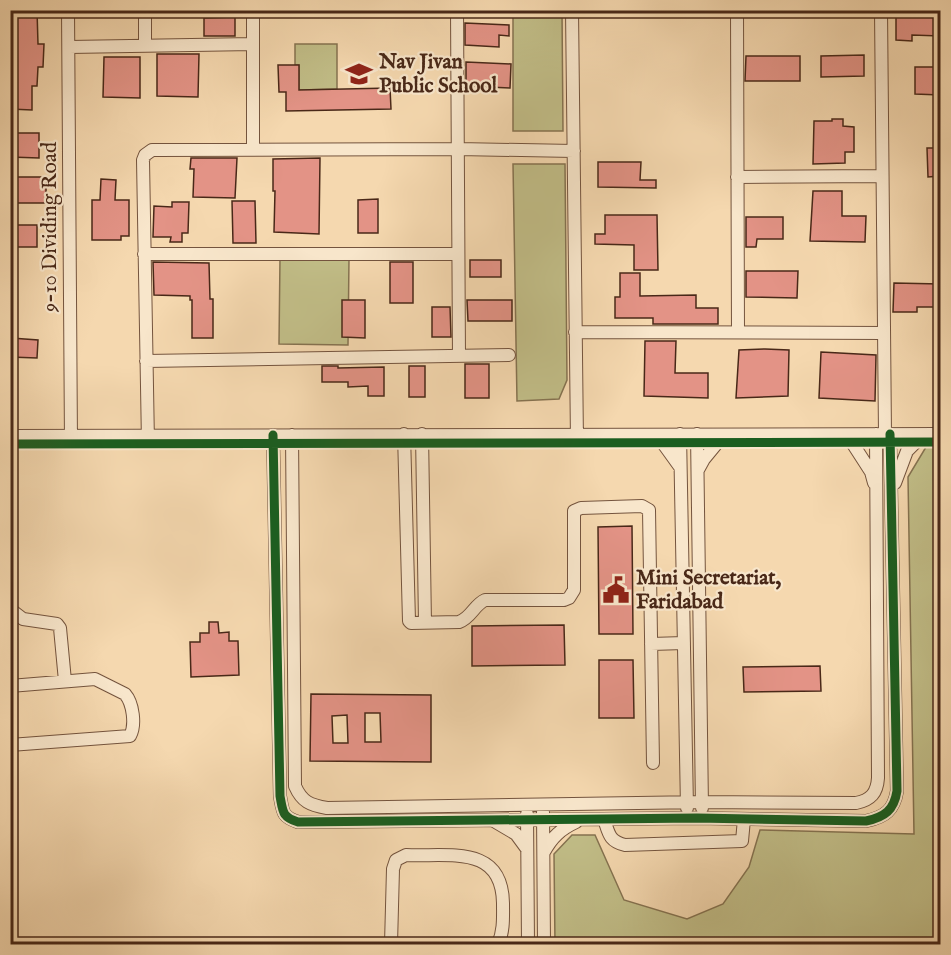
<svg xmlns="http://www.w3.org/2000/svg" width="951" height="955" font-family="'IM FELL English',serif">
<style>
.green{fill:#c1bd87;stroke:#857250;stroke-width:1.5}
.building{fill:#e39386;stroke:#492818;stroke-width:1.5;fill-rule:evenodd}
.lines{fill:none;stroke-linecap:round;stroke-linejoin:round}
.minor-casing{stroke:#74543e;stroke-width:14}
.minor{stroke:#f8e6cb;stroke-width:12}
.cycleway-casing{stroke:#f8e6cb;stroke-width:13}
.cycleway{stroke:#1b5e20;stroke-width:9}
.labels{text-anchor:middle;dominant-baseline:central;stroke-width:4.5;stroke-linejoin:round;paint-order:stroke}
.poi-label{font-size:21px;font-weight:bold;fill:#492818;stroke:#f8e6cb;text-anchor:start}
.street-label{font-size:21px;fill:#492818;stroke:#f8e6cb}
</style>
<rect width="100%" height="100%" fill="#f5d8af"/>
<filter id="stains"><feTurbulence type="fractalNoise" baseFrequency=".00333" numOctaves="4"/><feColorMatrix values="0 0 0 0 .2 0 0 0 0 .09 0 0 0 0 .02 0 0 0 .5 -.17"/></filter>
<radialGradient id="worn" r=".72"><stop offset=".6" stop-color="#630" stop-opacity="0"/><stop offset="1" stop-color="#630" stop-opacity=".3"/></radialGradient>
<path class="green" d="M513 11H562L563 131H513Z
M295 44H337V89L299 90V65H295Z
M513 164H565L567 380 559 399 517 401Z
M280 258 349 259 348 345 279 344Z
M940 446V944H555L554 854 572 835H595L624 900 687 919 723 904 749 867 760 830 914 834 908 477 926 447Z"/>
<path class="building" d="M10 10H37L38 44H44L43 67H38L37 86H32V110L10 109Z
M896 10H940V36L912 35V41L896 40Z
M235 17V36H204V18Z
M465 23 509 25V36L499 35V47L465 45Z
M157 54H199L198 97 157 96Z
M864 55V76L821 77V56Z
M746 56H800V81H745Z
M104 57H140V98L103 97Z
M466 62 511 64 510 88 466 86Z
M278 65H299V90L390 88 391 109 286 111V92H279Z
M915 67H940V95L915 94Z
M832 119H843V126L854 127V152H845V163L813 164 814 121H832Z
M10 133H39V158L10 157Z
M927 148H940V176L928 177Z
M191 158H237L235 198 193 197 194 169H190Z
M320 158 319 234 274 232 275 191H273V159Z
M598 162H641L640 180H656V188L598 187Z
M10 177H46V203H10Z
M101 179 116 180 115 200H129V236H121V240H92V200H100Z
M813 191H842V216H866L865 242 810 241Z
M378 199V233H358V200Z
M232 201H255L256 243H233Z
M172 202H189L188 233H182V242H170L171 237H153L154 206 172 207Z
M605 215H657L658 270H634V245L595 244V234H605Z
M746 217H783V239H757L756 247H746Z
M10 225H37V247H10Z
M470 260H501V277H470Z
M153 262 209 263 210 299H213V338H192V300H190V296L154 295Z
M390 262H413V303H390Z
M746 271H798L797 298 746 297Z
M620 273H640V296L696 295V308H718V324H653V318H615V297H620Z
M894 283 940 284V307H917V312H893Z
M342 300H365V338L342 337Z
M467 300H512V321H468Z
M432 307H450L451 337H432Z
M11 338 38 340 37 358 10 357Z
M645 341H676L675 373H708V398L644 396Z
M765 349 789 350 788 396 736 398 739 350Z
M821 352 876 355 875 401 819 398Z
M465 364H489V398H465Z
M322 366H338V368L384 367V396H368V386L348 387V382H322Z
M409 366H425V397H409Z
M632 526 633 634H599L598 527Z
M209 622H218L219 633 229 632V641H238L239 675 191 677 190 642H200V633H209Z
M564 625 565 665 472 666V626Z
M599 660H633L634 718H599Z
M820 666 821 691 744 692 743 667Z
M311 694 431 695V762L310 761ZM365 713H380L381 742H365ZM347 715 348 743H333L332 716Z"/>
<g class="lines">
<defs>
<path id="minor" d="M68 10 71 442
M145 10V46
M457 10 459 356
M572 10 577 441
M737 10 738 332
M881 10 885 434
M69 47 253 44
M253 150V10
M737 177 882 176
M144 254H458
M575 332 884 333
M146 361 509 355
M404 434 409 621 411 623 459 622C471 618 474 605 485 600H564L569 598 574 590V511L581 508 642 506 649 510 653 763
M422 434 425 623
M680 434 687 808
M697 434 702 808
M273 435 280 796C283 812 282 817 298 822L697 818 866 821C885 817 894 810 897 791L890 434
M292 435 295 786C302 802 310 805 327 808L702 802 856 803C871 800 877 793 878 778L876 434
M10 436 940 434
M851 441 871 472 874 483
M662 442 680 467
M148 443 143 160 145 155 152 150 458 149 574 151
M698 470 704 459 718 442
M895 483 907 451 916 442
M10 609 23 619 57 624 60 628 65 681
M651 644 684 643
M10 686 95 679 125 694C133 703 136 725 130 736L10 745
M543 812 544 944
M527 814 528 944
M604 819C609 834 609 841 625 845L742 841 744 819
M494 821 516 834 527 849
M544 852C552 837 561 829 576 822
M391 944 393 869 396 860 406 855C449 857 502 844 503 903 503 917 504 931 498 944"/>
</defs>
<use href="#minor" class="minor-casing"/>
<use href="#minor" class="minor"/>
<defs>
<path id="cycleway" d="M273 435 280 796C283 812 282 817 298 822L697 818 866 821C885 817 894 810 897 791L890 434
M10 444 940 442"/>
</defs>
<use href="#cycleway" class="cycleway-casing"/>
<use href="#cycleway" class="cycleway"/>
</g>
<defs>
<symbol id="school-bare" viewBox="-9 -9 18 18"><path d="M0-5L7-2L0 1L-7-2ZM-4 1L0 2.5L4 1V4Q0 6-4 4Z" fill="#8f2418" stroke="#f8e6cb" stroke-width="2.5" paint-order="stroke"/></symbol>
<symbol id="civic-bare" viewBox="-9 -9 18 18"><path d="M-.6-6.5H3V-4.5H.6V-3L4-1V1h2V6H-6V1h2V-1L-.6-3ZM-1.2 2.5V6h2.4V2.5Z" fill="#8f2418" stroke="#f8e6cb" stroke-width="2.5" paint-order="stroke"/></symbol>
</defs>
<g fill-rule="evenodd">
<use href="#school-bare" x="340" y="55" width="38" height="38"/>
<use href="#civic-bare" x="597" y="571" width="38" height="38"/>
</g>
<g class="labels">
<g class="poi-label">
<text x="379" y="62">Nav Jivan<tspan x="379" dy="24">Public School</tspan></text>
<text x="636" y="578">Mini Secretariat,<tspan x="636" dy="24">Faridabad</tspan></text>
</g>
<g class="street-label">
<text transform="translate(50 227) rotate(-90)">9-10 Dividing Road</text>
</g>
</g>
<rect width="951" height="955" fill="none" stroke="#f5d8af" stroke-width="36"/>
<rect x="12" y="12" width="927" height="931" fill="none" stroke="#492818" stroke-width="3"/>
<rect x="18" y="18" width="915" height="919" fill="none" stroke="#492818" stroke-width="1.5"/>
<rect width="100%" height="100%" filter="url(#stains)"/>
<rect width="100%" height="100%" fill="url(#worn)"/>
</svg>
